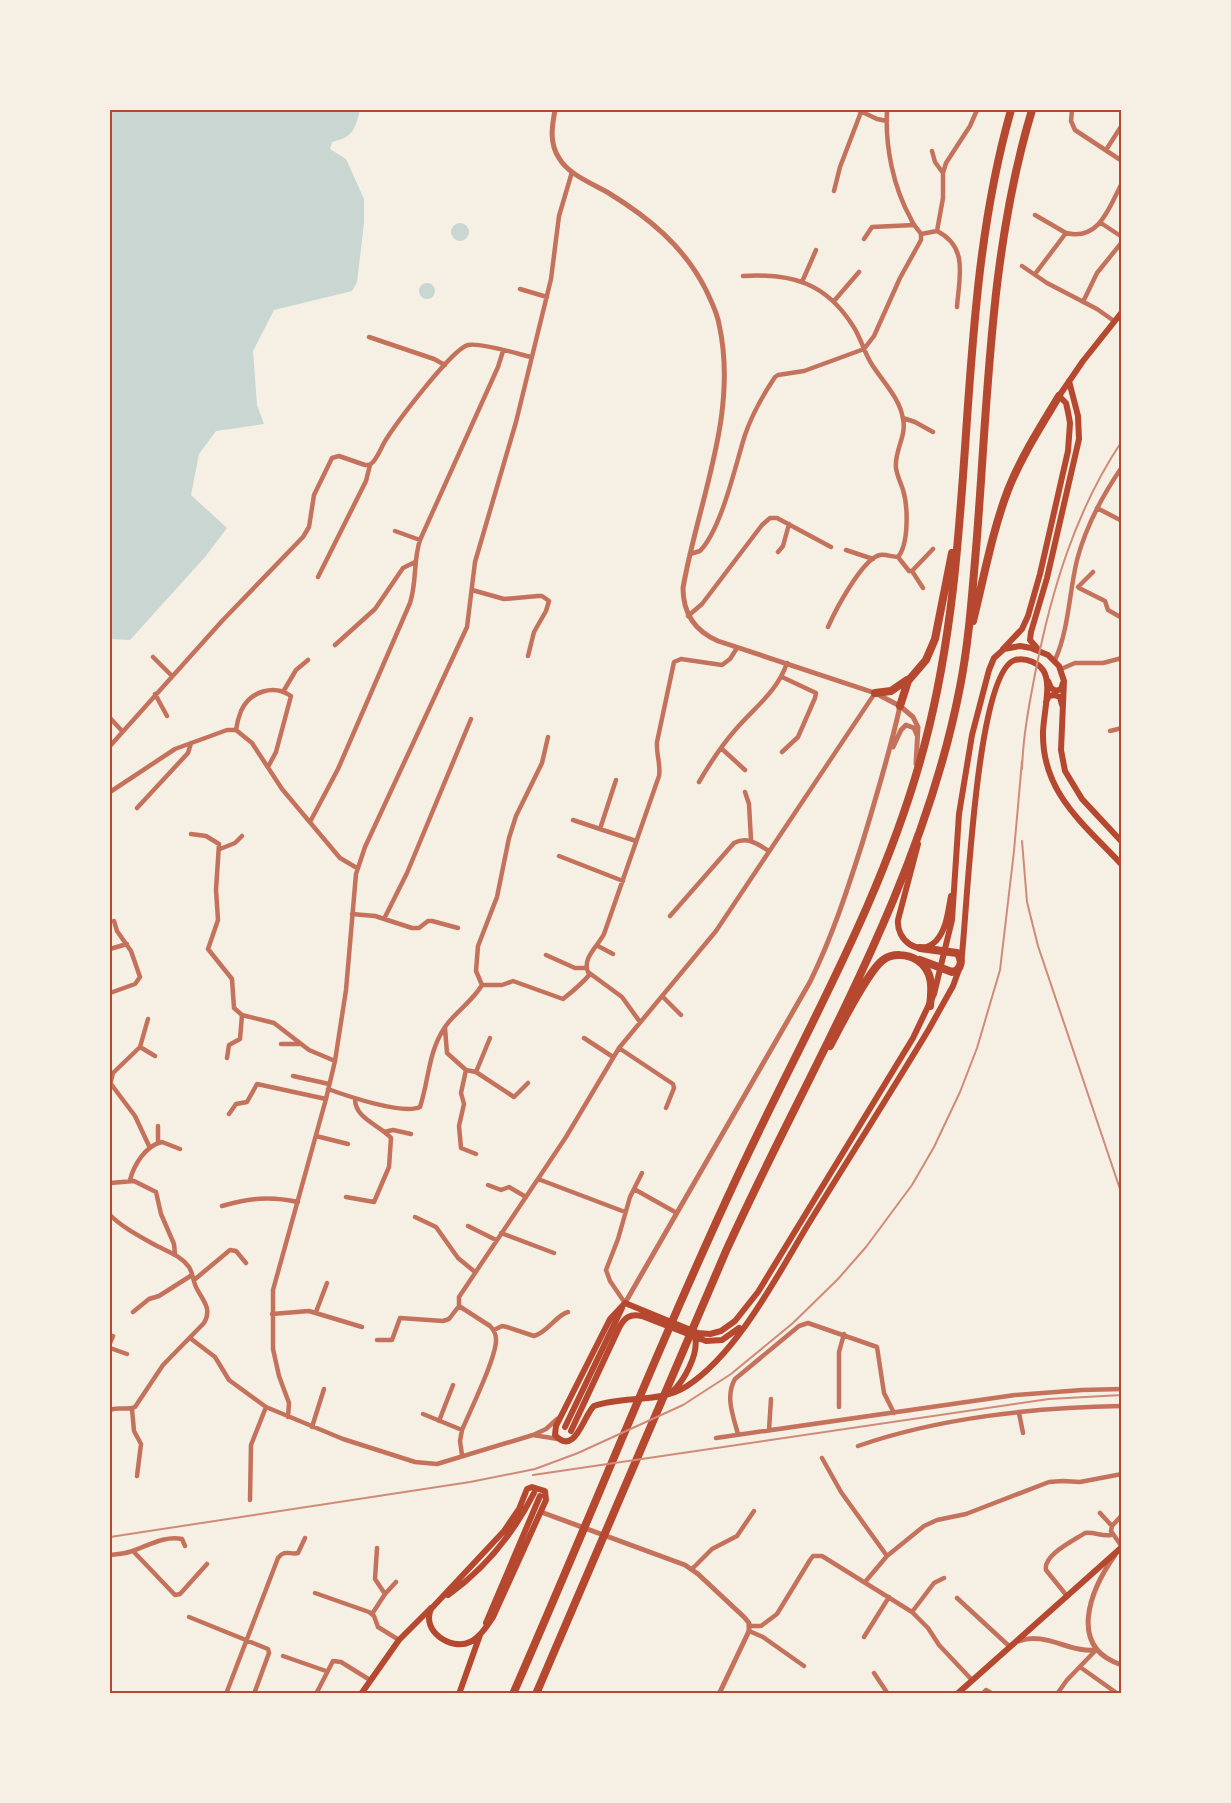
<svg xmlns="http://www.w3.org/2000/svg" width="1231" height="1803" font-family="Ubuntu,sans-serif">
<style>
.water{fill:#c9d6d2}
.lines{fill:none;stroke-linecap:round;stroke-linejoin:round}
.minor{stroke:#c5725c;stroke-width:4.5}
.tertiary{stroke:#c5725c;stroke-width:5}
.secondary{stroke:#b5482f;stroke-width:6}
.motorway{stroke:#b5482f;stroke-width:8}
.rail{stroke:#cf8b77;stroke-width:2}
.neatline{fill:none;stroke:#b5482f;stroke-width:2}
</style>
<rect width="100%" height="100%" fill="#f6efe4"/>
<path class="water" d="M110 110H360C355 130 353 137 332 142L330 149 346 159 364 199V223L357 282 352 291 274 310 253 351 257 405 264 424 216 431 199 454 191 495 227 528 205 557 130 640 110 639Z
M451 232a9 9 0 1 1 18 0a9 9 0 1 1-18 0Z
M419 291a8 8 0 1 1 16 0a8 8 0 1 1-16 0Z"/>
<g class="lines">
<path class="minor" d="M858 110 877 119 887 121
M1072 110 1071 121 1075 130 1122 161
M1106 150 1122 125
M932 151 935 162 943 173
M834 191 840 167 861 112
M1035 215 1066 233 1035 274
M1101 223 1122 237
M937 231 943 198V173L946 163 970 126 977 110
M1066 233C1100 241 1109 207 1122 183
M921 234 937 231C969 247 959 278 957 307
M864 239 872 227 914 225
M1022 266 1047 283 1097 309 1114 321
M743 276C792 273 826 283 853 326 861 338 864 352 871 363 882 381 900 398 903 419 907 436 894 451 896 468 897 476 901 483 903 490 908 506 909 544 898 557 892 557 886 554 880 555 862 559 835 611 828 627
M802 282 816 250
M520 289 547 297
M834 301 859 272
M1083 302 1097 273 1122 242
M369 337 434 359 445 365
M903 418 915 422 933 432
M1097 508 1122 521
M395 531 420 540
M846 550 873 559
M778 552 783 546 789 524
M690 554 700 551C722 528 735 466 745 435 752 414 763 395 775 377L778 375 804 371 864 349 874 336 900 278 921 240V234C918 229 913 225 911 219 893 187 885 146 887 110
M898 557 909 571H912L933 549
M912 571 923 588
M318 577 366 481 370 465
M1078 587 1093 572
M1079 588 1105 601 1108 610 1122 618
M472 590 504 599 538 596H542L549 601 546 611 534 632 528 656
M688 616 702 604 762 525 770 518H777L831 547
M335 645 375 609 403 568 415 562
M153 657 172 676
M1055 660C1069 629 1069 593 1077 560 1086 526 1102 496 1122 467
M1061 669 1075 663H1103L1122 658
M283 692 296 670 308 660
M155 694 167 716
M110 718 122 731
M236 730C237 723 239 716 241 711 250 691 274 684 291 696L276 752 268 767
M1110 731 1122 728
M110 746 222 621 303 537 309 527 314 495 332 458 339 456 365 465C370 465 370 465 373 462 379 455 382 445 387 438 398 421 452 349 468 345 480 342 518 354 531 357
M721 748 745 770
M782 752 798 737 815 698 816 693 782 677
M699 782C710 763 722 745 736 729 755 707 777 692 787 663
M110 792 175 749 227 730H236L252 743 282 789 340 858 357 868
M745 792 749 804 751 840
M137 808 188 753 191 743
M573 820 636 841
M310 822 338 769 410 603C417 582 413 561 420 540L498 367 503 351
M600 829 616 780
M191 834 206 836 219 844 216 890 218 920 208 949 232 979 234 1008 242 1015 274 1023 309 1050 335 1061
M220 849 235 843 242 836
M559 856 623 881
M352 914 375 916 412 928H419L428 921H432L458 928
M670 916 734 843C748 836 757 844 769 851
M384 919 407 873 471 719
M598 946 613 954
M110 949 127 944
M546 955 575 968H586
M482 985H502L513 981 563 999C573 991 582 984 590 974
M110 993 135 984 140 977 131 951 117 931 114 921
M662 996 681 1015
M640 1022 622 997 588 972C582 958 598 946 604 934L659 776C661 765 656 754 657 742L674 662 681 659 722 665 730 659 737 648
M445 1028 447 1053 466 1070 461 1093 464 1104 459 1126 461 1148 476 1154
M584 1038 613 1057
M281 1044H301
M140 1047 155 1056
M619 1048 673 1084 674 1088 666 1108
M227 1058 229 1045 240 1039 242 1015
M466 1070 476 1072 514 1097 528 1083
M476 1072 490 1038
M293 1076 329 1084
M111 1084 135 1116 150 1148
M110 1085 113 1073 140 1047 148 1019
M328 1089C347 1096 403 1115 420 1107 429 1080 428 1052 445 1027 455 1012 472 1002 482 985L476 971 478 946 497 897 509 838 516 816 542 763 548 737
M229 1114 236 1104 247 1102 257 1084 326 1099
M384 1132 393 1130 411 1134
M316 1136 348 1144
M158 1143V1126
M538 1179 625 1212
M130 1180C134 1165 145 1146 162 1142L180 1149
M110 1183 134 1181 156 1192 161 1214 174 1244 175 1254
M488 1185 501 1190 509 1187 526 1197
M634 1189 675 1212
M346 1197 374 1202 389 1167 391 1138C380 1125 355 1119 355 1099
M222 1206C249 1198 270 1196 298 1202
M110 1215C123 1228 141 1237 157 1246 169 1252 181 1256 189 1267 193 1273 193 1282 197 1289 204 1302 212 1309 204 1323L163 1365 135 1407C127 1411 118 1406 110 1410
M415 1217 436 1227 458 1258 475 1272
M468 1226 496 1240
M501 1233 554 1253
M194 1280 230 1250 236 1251 246 1263
M625 1303 610 1281 606 1270 618 1239 630 1197 642 1173
M133 1312 149 1299 159 1296 192 1275
M316 1312 327 1283
M272 1314 309 1311 362 1327
M494 1330 502 1326 507 1327 534 1336C548 1332 555 1316 568 1312
M190 1338 215 1357 229 1380 266 1407 343 1439 415 1462 437 1464 533 1435
M377 1340H392L400 1318 443 1321 449 1319 459 1306
M110 1343 113 1336
M110 1348 127 1354
M839 1407V1352L844 1334
M132 1409 134 1431 141 1444 137 1476
M1019 1413 1023 1433
M423 1414 462 1430
M288 1417 289 1403 279 1376 273 1349V1290L326 1099 335 1061 346 990 356 874 365 847 467 627 475 562 516 422 551 279 559 216 572 172
M557 1419 546 1429 533 1435 558 1439
M439 1421 453 1385
M312 1427 324 1389
M769 1430 771 1399
M738 1434C733 1416 725 1396 735 1379L799 1326 808 1323 877 1347 884 1393 894 1413
M716 1438 1015 1395 1082 1390 1122 1389
M858 1446C938 1418 1037 1407 1122 1406
M462 1455 460 1441 462 1430C470 1411 497 1356 496 1339 496 1333 494 1330 490 1326L459 1306V1297L566 1137 619 1048 716 931 875 693
M822 1458 841 1492 887 1556
M250 1500 251 1445 266 1407
M1100 1513 1112 1526
M1122 1515 1112 1526 1111 1531 1122 1547
M377 1548 375 1579 385 1594
M133 1551 175 1595 180 1594 207 1564
M110 1555C116 1554 123 1554 129 1552 146 1547 164 1535 182 1539L185 1546
M692 1569 712 1549 737 1536 754 1511
M865 1582 887 1556 924 1526 937 1520 966 1514 1049 1482 1063 1481 1080 1482 1122 1474
M315 1593 369 1612 374 1616 378 1627 399 1640
M1067 1596 1046 1570C1043 1555 1073 1541 1085 1533 1093 1531 1102 1537 1111 1535
M957 1598 1009 1646
M912 1612 934 1583 944 1578
M372 1614 385 1594 396 1582
M189 1617 268 1649 269 1653 254 1694
M749 1626H761L777 1614 810 1560 813 1556H822L912 1612 928 1628 939 1645 971 1679
M749 1631 763 1637 804 1666
M864 1637 889 1597
M283 1656 326 1671
M1080 1667 1118 1694
M874 1673 888 1694
M226 1694 278 1558C285 1549 290 1555 298 1553L305 1538
M316 1694 333 1661 341 1662 370 1680
M982 1694 986 1690 993 1694
M1057 1694 1067 1680 1096 1650"/>
<path class="tertiary" d="M555 110C552 126 549 143 559 158 568 174 591 183 607 192 648 217 684 246 706 290 711 301 717 312 719 324 739 414 698 501 683 588 683 614 695 631 718 641L875 693 900 706 913 717 918 727 916 764
M893 747 901 730 906 725 914 728 917 735
M625 1303 810 982C832 937 847 891 862 844 876 798 890 752 900 706
M541 1512 685 1565 698 1574 744 1617 749 1623V1631L719 1694
M1115 1555C1091 1589 1066 1647 1122 1665
M1019 1641C1044 1631 1070 1653 1096 1650"/>
<path class="secondary" d="M1037 648 1030 640 1031 632 1047 578 1079 439 1078 416 1069 381
M1003 649 1022 629 1028 616 1040 574 1068 451 1070 423 1068 412 1066 403 1059 396 1083 361 1122 312
M1048 681 1051 688 1056 691 1061 689 1063 683
M1046 702 1049 696 1054 695 1060 697 1062 705
M918 844 898 920C896 940 919 958 936 941 947 929 948 911 951 896
M625 1303 610 1319 556 1426 555 1435C575 1457 583 1416 594 1406 624 1395 659 1404 687 1386 738 1353 778 1274 809 1223 849 1158 890 1094 929 1029L953 986 961 964C967 921 975 672 1015 660 1025 657 1041 663 1045 674 1051 688 1043 717 1043 733 1042 793 1084 824 1122 865
M625 1303 698 1333 710 1334 721 1331 735 1321 758 1292 913 1038 934 994 952 920 959 814 972 735 989 670 994 658 1004 649 1020 646 1031 648 1048 655 1059 666 1064 681 1061 750 1065 771 1082 799 1122 842
M672 1392C684 1381 699 1354 695 1337
M565 1427 622 1308
M571 1431 619 1328C624 1318 630 1313 642 1316L706 1341 722 1340 739 1328
M532 1487 545 1491 546 1500 493 1617C487 1626 480 1637 470 1642 451 1651 421 1631 431 1609L504 1531 519 1509 527 1489Z
M448 1595C486 1568 513 1534 534 1493
M486 1623 540 1496
M361 1694 399 1640 431 1608
M459 1694 480 1635
M957 1694 1122 1547"/>
<path class="motorway" d="M973 621C984 577 992 532 1008 490 1021 457 1041 426 1059 396
M875 693 891 691 907 680
M900 706 908 681 926 660 935 639 952 553
M920 960 952 972C962 970 963 959 957 953L920 948
M830 1046C840 1027 868 971 883 960 892 953 908 954 917 960 934 971 932 989 930 1006
M513 1694C589 1521 658 1346 738 1175 804 1033 885 897 925 743 980 535 952 317 1011 110
M536 1694 726 1251C810 1066 921 889 960 687 969 641 972 595 976 549 988 403 989 252 1032 110"/>
<path class="rail" d="M1022 769C1023 737 1029 705 1035 674 1051 592 1075 511 1122 441
M1022 841 1027 902 1038 946 1122 1195
M533 1475 1049 1399 1122 1395
M110 1537 470 1482 535 1469 578 1453 683 1405 731 1374 793 1323 838 1279 866 1247 912 1185 934 1147 960 1092 977 1048 1000 970 1014 851 1022 761"/>
</g>
<rect width="1231" height="1803" fill="none" stroke="#f6efe4" stroke-width="222"/>
<rect x="111" y="111" width="1009" height="1581" class="neatline"/>
</svg>
